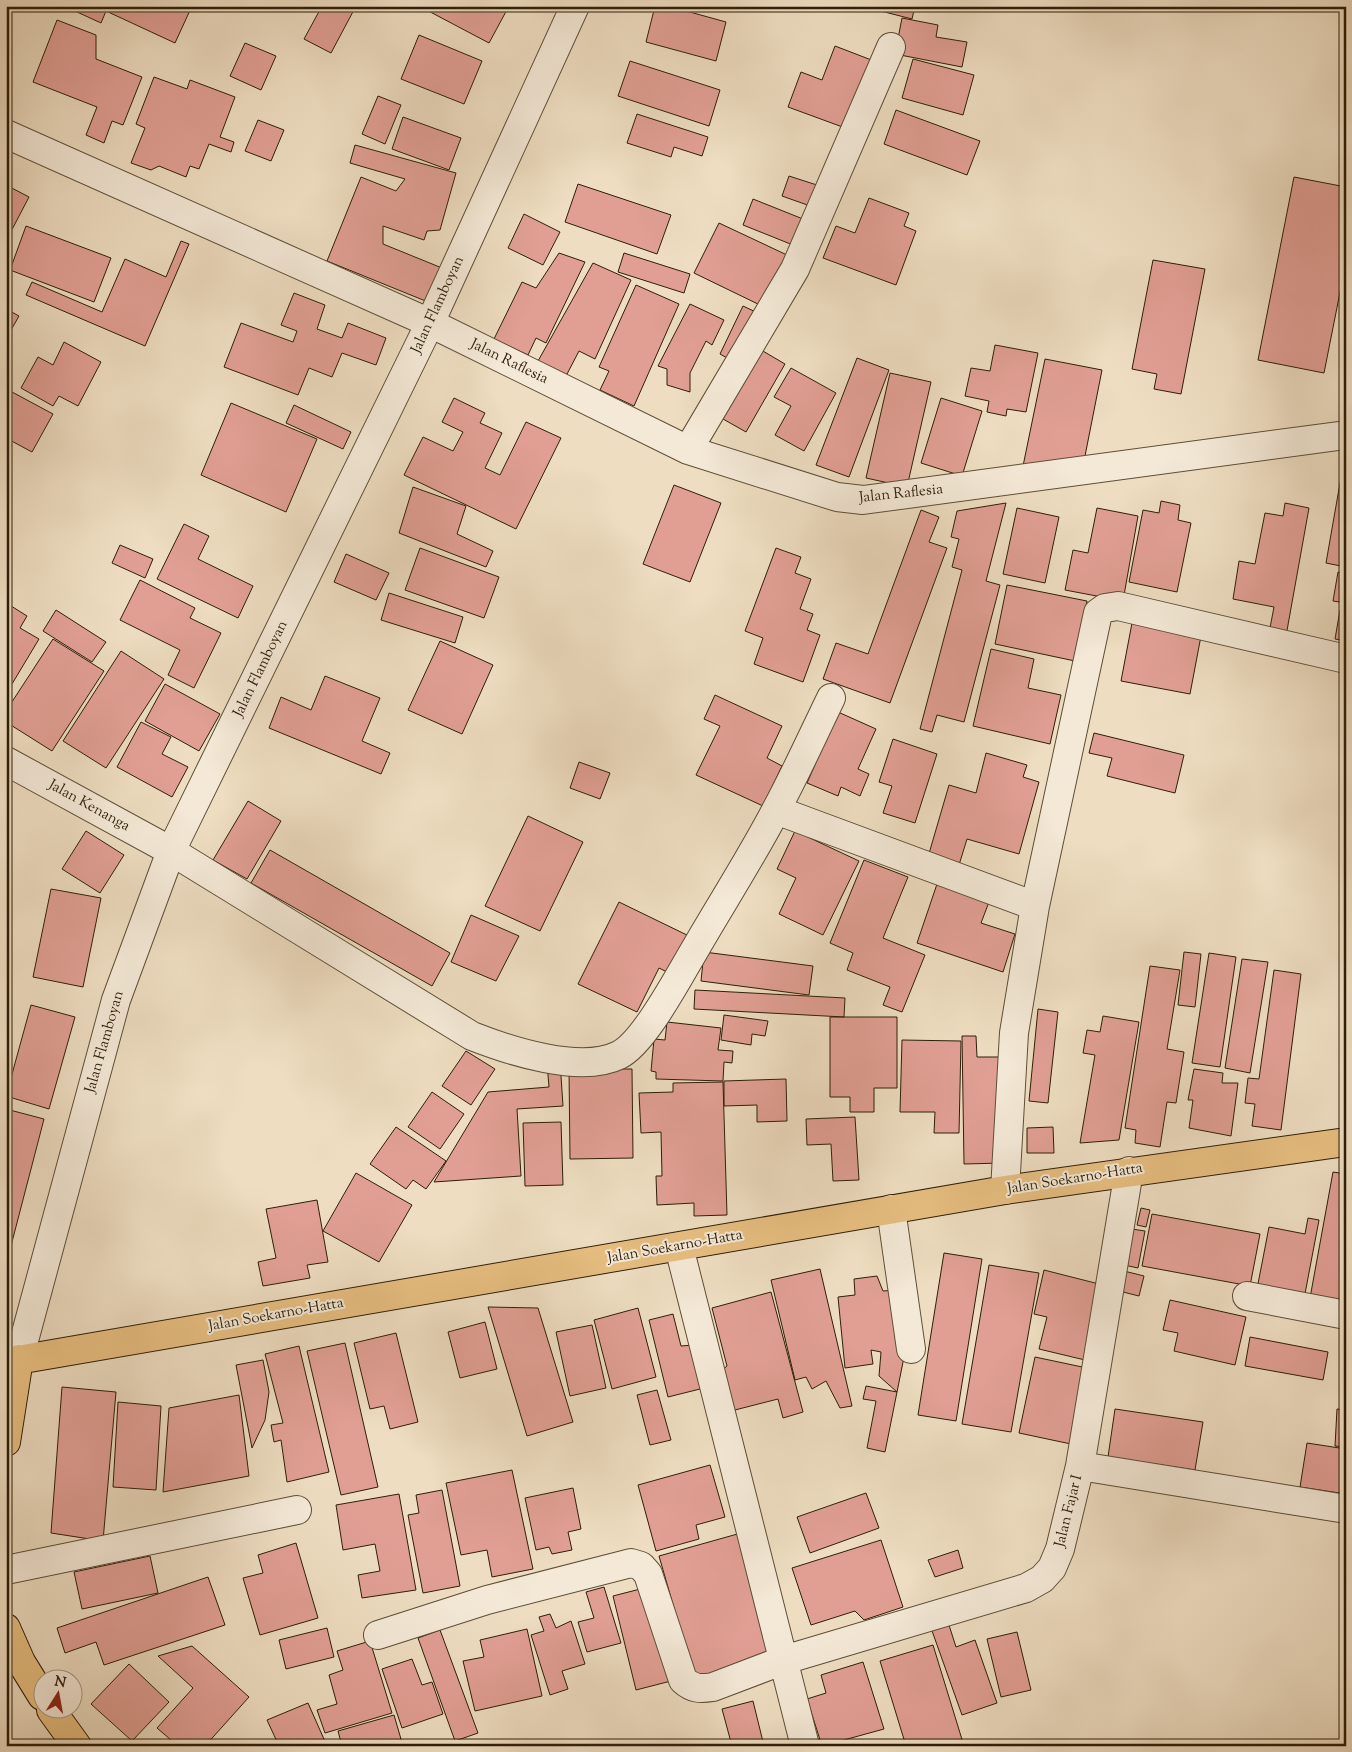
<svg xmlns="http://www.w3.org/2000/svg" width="1352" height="1752" font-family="'Sorts Mill Goudy',serif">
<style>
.building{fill:#e19f94;stroke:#2d1e09}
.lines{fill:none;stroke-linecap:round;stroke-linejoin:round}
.street-casing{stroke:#5d4e37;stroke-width:30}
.primary-casing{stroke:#2d1e09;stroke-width:30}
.street{stroke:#f4e9d7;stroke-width:28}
.primary{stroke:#e7be80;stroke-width:28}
.labels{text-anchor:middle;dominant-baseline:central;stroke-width:4;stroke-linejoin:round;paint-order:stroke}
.street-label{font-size:15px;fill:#2d1e09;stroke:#f4e9d7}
</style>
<rect width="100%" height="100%" fill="#eeddc1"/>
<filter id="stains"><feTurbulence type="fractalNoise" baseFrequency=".004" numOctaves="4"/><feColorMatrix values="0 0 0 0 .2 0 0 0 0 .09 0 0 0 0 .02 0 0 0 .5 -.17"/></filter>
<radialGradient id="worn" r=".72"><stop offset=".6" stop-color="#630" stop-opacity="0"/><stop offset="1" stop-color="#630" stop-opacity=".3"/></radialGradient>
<path class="building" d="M64 6H192L175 43 106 11 101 23Z
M322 6H356L331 53 304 39Z
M419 6H509L489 43Z
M655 6H668L726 22 716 61 646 42Z
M861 6H915L912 19Z
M902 18 938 25 936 37 967 42 962 67 895 54Z
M57 20 96 35V59L142 77 123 125 112 121 104 143 86 135 97 107 33 82Z
M419 35 482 61 464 104 401 79Z
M245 43 276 56 261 90 230 76Z
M835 46 874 61 848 129 788 107 801 72 822 80Z
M913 59 974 75 963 115 902 98Z
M630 61 720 90 709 126 618 96Z
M154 77 187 89 190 80 235 97 220 137 234 142 231 152 209 144 199 169 190 166 186 177 159 166 151 170 131 163 145 128 136 124Z
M378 96 401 105 385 144 362 134Z
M896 110 980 141 967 175 884 144Z
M637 114 708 137 702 156 674 147 671 157 627 143Z
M403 117 461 138 449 170 392 149Z
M258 120 284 130 271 161 245 151Z
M355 145 456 173 440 230 427 231 424 240 383 226V244L442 268 428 302 327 261 361 177 396 191 405 179 350 163Z
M789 176 820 186 813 207 782 196Z
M1294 177 1346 187V262L1324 373 1258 360Z
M578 184 671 215 657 254 565 222Z
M6 185 29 197 6 241Z
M869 198 909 213 904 226 916 231 896 285 823 258 836 226 855 233Z
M753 199 803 219 793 245 743 225Z
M524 214 560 232 543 265 508 248Z
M719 223 787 255 762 306 694 273Z
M26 226 111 258 94 302 10 270Z
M181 241 189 244 145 346 26 295 32 282 102 312 125 259 166 277Z
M559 253 585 262 546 343 536 338 528 355 494 339 522 282 536 288Z
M624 253 690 274 684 293 618 272Z
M1153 260 1205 269 1181 394 1154 389 1157 374 1132 369Z
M593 263 631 280 595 359 579 351 566 376 538 361Z
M636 285 679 304 634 406 600 390 609 371 599 367Z
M294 293 325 305 317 329 342 338 348 323 386 338 376 365 342 353 332 377 309 368 298 395 224 367 241 323 293 342 297 331 281 325Z
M690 304 724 320 712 345 706 341 690 373V392L667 385V369L658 366Z
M743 306 760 314 736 363 720 354Z
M6 309 19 316 6 339Z
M64 342 101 362 78 406 59 396 53 406 21 388 38 357 53 365Z
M995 345 1038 353 1026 412 1007 409 1006 416 987 412 989 401 965 396 971 368 990 371Z
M756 347 785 364 746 432 716 415Z
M857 358 889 370 849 477 816 465Z
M1045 359 1102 370 1084 461 1022 471Z
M791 368 836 393 804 451 775 435 791 406 774 397Z
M890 373 931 382 907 487 866 478Z
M12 392 53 414 32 452 6 438V404Z
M454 398 485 413 480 423 502 433 485 468 500 475 526 422 561 438 516 529 404 475 423 437 453 451 463 432 442 422Z
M941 398 982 411 962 476 921 463Z
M231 403 317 439 286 512 201 475Z
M294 405 351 432 343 449 286 423Z
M1343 466 1346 467V567L1326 563Z
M674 485 721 503 690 582 643 564Z
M413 487 466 506 457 534 493 551 486 567 399 533Z
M1161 501 1180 505 1178 520 1191 523 1177 592 1129 582 1143 510 1159 513Z
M1006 503 986 581 1000 585 964 722 937 715 932 732 920 729 962 570 952 567 959 539 951 537 957 511Z
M1285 503 1309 508 1286 636 1269 633 1274 607 1233 599 1239 561 1255 564 1265 513 1283 516Z
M1017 508 1059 517 1045 583 1003 574Z
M1097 508 1138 516 1123 601 1065 590 1073 550 1088 553Z
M921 510 939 517 929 542 947 548 890 703 823 679 836 643 868 654Z
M184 524 209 536 198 559 253 586 238 618 157 579Z
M120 545 153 559 145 578 112 563Z
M420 548 499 577 484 618 405 590Z
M776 548 801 557 795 573 811 579 800 609 813 614 807 630 820 635 803 682 754 664 763 638 745 631Z
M346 554 389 573 376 600 334 582Z
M1338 572 1346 574V603L1333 601Z
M140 580 195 608 190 618 221 633 194 688 168 675 180 650 120 620Z
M1007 585 1087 601 1075 661 995 644Z
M389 593 463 617 455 643 381 620Z
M8 604 27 616 20 628 39 639 6 694V608Z
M56 610 106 642 92 662 43 631Z
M1340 610 1346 611V641L1335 639Z
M1132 623 1201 636 1190 694 1121 681Z
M53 639 104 671 52 751 6 722V711Z
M440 641 493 665 462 734 408 710Z
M991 649 1034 659 1028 688 1061 695 1050 744 973 726Z
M121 651 164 679 106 768 63 741Z
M325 676 380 698 362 741 390 753 381 774 269 728 281 697 311 710Z
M165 684 220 714 199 751 145 721Z
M715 695 782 726 767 758 782 766 763 806 696 775 720 726 704 719Z
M838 712 876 729 858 769 869 774 860 796 841 787 838 796 807 783Z
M141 722 171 737 162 754 188 767 172 797 117 767Z
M1094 733 1184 755 1175 793 1107 776 1112 758 1089 753Z
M893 739 937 754 915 823 883 813 892 786 879 782Z
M986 753 1027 765 1023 777 1039 782 1019 854 967 839 959 865 928 857 949 785 976 793Z
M579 762 610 773 600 799 570 788Z
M248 801 281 821 247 879 213 860Z
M528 816 583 842 540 931 485 906Z
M86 831 124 855 100 893 62 869Z
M795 831 859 861 823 935 779 914 796 878 777 869Z
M270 850 450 953 432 986 251 883Z
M864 860 908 877 883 938 925 955 902 1012 883 1005 890 987 847 970 853 953 830 943Z
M937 884 989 902 981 923 1015 934 1003 972 917 943Z
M51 889 101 898 83 987 33 977Z
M619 902 691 937 673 975 659 968 637 1012 578 984Z
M471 915 519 936 496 981 451 962Z
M704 952 813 966 809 995 701 981Z
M1184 952 1201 954 1195 1007 1178 1005Z
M1209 953 1236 957 1220 1067 1192 1063Z
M1242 959 1268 962 1250 1073 1225 1068Z
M1150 966 1180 970 1167 1049 1184 1052 1176 1103 1167 1102 1160 1147 1135 1143 1136 1130 1125 1128Z
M1274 970 1301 974 1281 1130 1252 1126 1255 1104 1245 1103 1248 1078 1259 1079Z
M695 990 845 998 844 1017 694 1009Z
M31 1005 75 1017 49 1109 6 1096Z
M1038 1009 1058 1012 1048 1103 1029 1101Z
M724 1015 768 1021 765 1036 752 1034 751 1045 721 1040Z
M1103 1016 1139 1022 1119 1140 1080 1143 1095 1055 1083 1053 1087 1030 1100 1032Z
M830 1017H897V1088H874V1112H850V1097H830Z
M667 1022 721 1028 718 1050 733 1051 732 1063 724 1062 723 1081 656 1079V1072L651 1071 654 1039 665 1040Z
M962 1036H976L977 1057H1002L1003 1163 964 1164Z
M902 1040 961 1041 959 1133H934L935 1112H900Z
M466 1051 495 1069 471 1105 442 1086Z
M560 1061 563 1106 517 1109 521 1176 434 1182 488 1092 549 1087 547 1063Z
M569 1069H632L633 1158 570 1159Z
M1194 1069 1223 1073 1222 1083H1238L1231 1136 1189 1128 1193 1100H1188Z
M786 1079 787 1121 757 1122V1105L724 1106V1081Z
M723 1082 727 1215 694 1216V1203L657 1205 656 1176H662L661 1132 641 1133 639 1093 673 1092V1083Z
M432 1092 464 1114 440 1149 408 1127Z
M6 1109 44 1119 6 1265Z
M855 1117 859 1180 833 1181 831 1144 807 1145 806 1119Z
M561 1122 563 1185 525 1186 523 1123Z
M396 1127 446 1161 426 1189 413 1180 406 1189 370 1164Z
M1053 1127 1054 1153H1027V1128Z
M1333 1172 1346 1174V1305L1310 1298Z
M356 1173 412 1205 379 1262 323 1231Z
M317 1200 328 1262 307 1265 310 1278 263 1286 258 1262 276 1258 266 1209Z
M1141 1208 1150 1210 1146 1227 1137 1225Z
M1152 1214 1260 1234 1250 1286 1142 1266Z
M1308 1218 1319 1220 1304 1299 1257 1289 1269 1227 1305 1234Z
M1132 1229 1145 1231 1138 1268 1124 1265Z
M944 1253 982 1259 956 1421 918 1415Z
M989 1265 1039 1273 1011 1432 962 1424Z
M820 1269 852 1406 840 1408 826 1381 812 1389 806 1377 795 1380 771 1280Z
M1044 1270 1103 1285 1085 1360 1039 1349 1047 1317 1034 1314Z
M1124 1271 1144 1276 1139 1296 1119 1291Z
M877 1276 883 1291 897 1290 904 1357 897 1392 879 1376 881 1352 871 1350 873 1364 845 1368 838 1297 855 1295 854 1279Z
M771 1292 803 1412 783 1418 778 1399 731 1411 721 1371 727 1366 712 1308Z
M1170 1300 1246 1317 1235 1365 1174 1351 1178 1333 1163 1330Z
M488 1307 538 1308 573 1422 527 1436Z
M638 1308 656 1377 612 1389 594 1320Z
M673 1314 681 1346 694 1345 704 1388 668 1397 649 1320Z
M485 1322 497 1369 460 1378 448 1332Z
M592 1325 606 1388 570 1396 556 1332Z
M396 1333 418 1422 390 1429 384 1406 370 1409 354 1343Z
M1250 1337 1328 1352 1323 1380 1245 1366Z
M345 1343 378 1487 341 1495 307 1351Z
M299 1346 329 1472 287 1482 281 1440 274 1442 271 1425 283 1423 265 1354Z
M1035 1357 1087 1368 1071 1444 1019 1433Z
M263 1360 269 1392 265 1420 252 1448 236 1365Z
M866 1386 897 1392 885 1452 867 1448 876 1401 863 1399Z
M62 1387 116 1392 103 1541 51 1533Z
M657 1390 671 1440 650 1445 637 1395Z
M239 1395 249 1476 163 1492 169 1408Z
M118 1402 161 1406 156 1490 113 1487Z
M1115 1409 1203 1422 1195 1470 1108 1457Z
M1337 1409 1346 1410V1447L1335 1446Z
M1307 1443 1346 1449V1494L1300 1487Z
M710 1465 725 1517 696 1525 699 1539 656 1551 638 1485Z
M512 1470 533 1569 492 1577 487 1550 461 1555 446 1483Z
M573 1488 581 1529 568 1532 572 1550 552 1554 549 1547 536 1550 525 1498Z
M442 1490 460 1586 423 1593 408 1515 419 1513 416 1495Z
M866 1493 879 1528 810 1553 797 1517Z
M399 1494 416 1590 362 1598 358 1575 380 1571 375 1544 343 1550 336 1505Z
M741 1533 777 1658 695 1681 659 1556Z
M881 1540 903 1607 864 1620 855 1611 811 1625 792 1568Z
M296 1543 318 1618 260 1635 243 1578 263 1573 258 1555Z
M958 1550 963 1568 935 1577 928 1560Z
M150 1556 158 1593 82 1609 74 1572Z
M208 1577 225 1625 104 1665 96 1642 65 1653 57 1628Z
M604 1587 621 1643 587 1652 578 1622 594 1618 586 1592Z
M648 1587 671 1681 636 1690 613 1596Z
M550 1614 556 1628 571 1621 585 1664 562 1671 568 1689 550 1695 531 1635 544 1631 539 1617Z
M948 1622 956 1647 975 1640 997 1703 962 1715 931 1628Z
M327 1628 334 1657 286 1669 279 1640Z
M527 1629 542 1696 475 1711 463 1661 484 1657 480 1640Z
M440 1630 478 1733 455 1741 418 1638Z
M1017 1632 1031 1690 1001 1697 987 1639Z
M370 1641 392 1713 325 1733 317 1710 337 1704 329 1675 343 1670 337 1651Z
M933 1645 964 1746H906L880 1661Z
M192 1646 249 1697 205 1746H178L157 1728 193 1688 158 1656Z
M412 1659 422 1685 432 1682 443 1714 402 1728 382 1669Z
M863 1662 884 1729 822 1746 807 1699 826 1693 821 1675Z
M129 1664 169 1702 132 1741 91 1704Z
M753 1701 764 1746H732L722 1709Z
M308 1703 327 1746H279L267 1720Z
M394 1715 403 1746H342L338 1731Z"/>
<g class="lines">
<defs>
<path id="street" d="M6 134 430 323 688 450 837 497 863 500 1346 435
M688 450 795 269 891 47
M6 761 171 851 472 1036C510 1051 581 1074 619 1055 644 1043 679 976 694 951 721 904 751 858 776 810 796 773 813 735 831 698
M776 810 1035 906
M1005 1190 1014 1033 1035 906 1098 613 1105 608 1118 606 1346 659
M891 1209 911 1349
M679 1247 805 1746
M1247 1296 1346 1315
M19 1359 116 1000 171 851 430 323 575 6
M1080 1466 1346 1509
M6 1570 297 1510
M378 1635 487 1600 631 1563 641 1566 648 1574 683 1680C693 1689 700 1689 713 1687L784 1660 1026 1588 1042 1579 1052 1568 1060 1549 1080 1466 1129 1171"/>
<path id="primary" d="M6 1362 1005 1190 1346 1142
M6 1442 19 1359
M6 1628 21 1662 42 1696
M51 1710 77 1746"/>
</defs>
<use href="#street" class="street-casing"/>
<use href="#primary" class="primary-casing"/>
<use href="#street" class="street"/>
<use href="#primary" class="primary"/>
</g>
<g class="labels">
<g class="street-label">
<text transform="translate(438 305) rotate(-65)">Jalan Flamboyan</text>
<text transform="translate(509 362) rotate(26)">Jalan Raflesia</text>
<text transform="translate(901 494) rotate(-6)">Jalan Raflesia</text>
<text transform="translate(261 669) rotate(-64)">Jalan Flamboyan</text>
<text transform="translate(89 806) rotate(29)">Jalan Kenanga</text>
<text transform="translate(105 1042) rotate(-74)">Jalan Flamboyan</text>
<text transform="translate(1075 1179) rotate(-9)">Jalan Soekarno-Hatta</text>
<text transform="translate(675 1247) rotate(-10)">Jalan Soekarno-Hatta</text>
<text transform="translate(276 1315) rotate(-10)">Jalan Soekarno-Hatta</text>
<text transform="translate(1069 1511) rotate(-76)">Jalan Fajar I</text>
</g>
</g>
<rect width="1352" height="1752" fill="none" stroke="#eeddc1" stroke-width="25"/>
<rect x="8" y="8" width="1337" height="1737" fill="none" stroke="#2d1e09" stroke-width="2.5"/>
<rect x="12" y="12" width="1327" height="1727" fill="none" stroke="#2d1e09"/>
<g transform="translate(58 1694) rotate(11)"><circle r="24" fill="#f4e9d7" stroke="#a49885"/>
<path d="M0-4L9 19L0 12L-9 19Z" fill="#8f2418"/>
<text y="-8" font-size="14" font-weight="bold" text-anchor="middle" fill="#2d1e09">N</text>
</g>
<rect width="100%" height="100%" filter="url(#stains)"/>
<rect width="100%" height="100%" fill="url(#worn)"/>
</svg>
